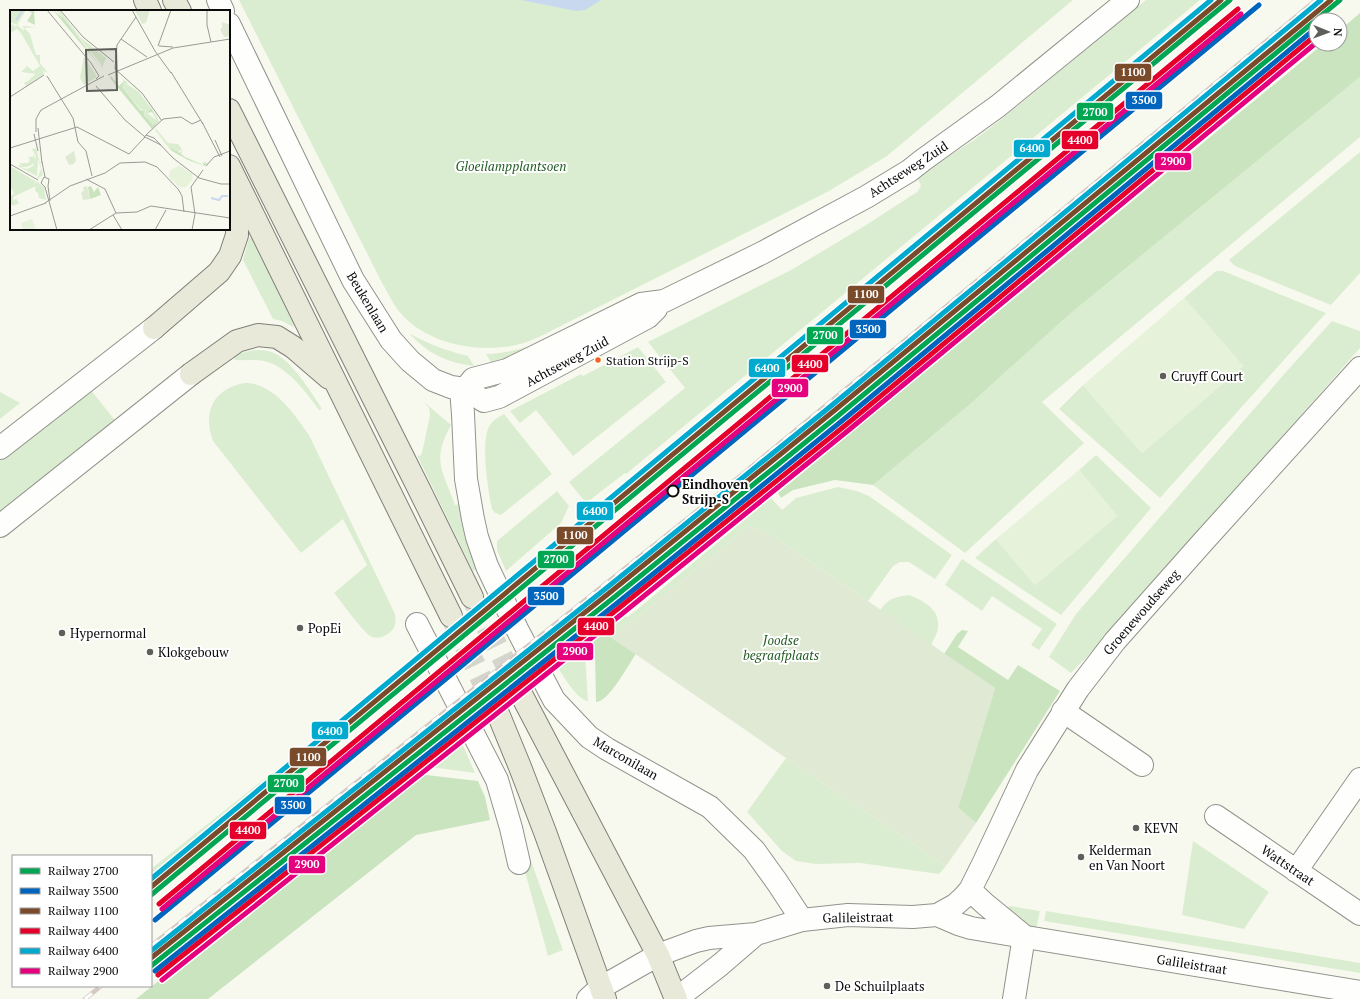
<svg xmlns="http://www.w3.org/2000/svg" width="1360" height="999" font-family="'PT Serif',serif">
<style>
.green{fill:#dbedd0}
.forest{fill:#cae4bf}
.cemetery{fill:#dfe9d4}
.pitch{fill:#e6f2d9}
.water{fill:#c8d9ef}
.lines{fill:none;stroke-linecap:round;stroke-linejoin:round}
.primary-tunnel{stroke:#d4d5cc;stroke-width:22;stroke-dasharray:22 11;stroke-linecap:butt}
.minor-casing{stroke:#92928d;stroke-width:24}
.tertiary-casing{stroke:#92928d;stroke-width:24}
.primary-casing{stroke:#7f7f7a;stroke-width:24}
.minor{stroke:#fefefc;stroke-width:22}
.tertiary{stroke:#fefefc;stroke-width:22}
.primary{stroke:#e9e9d9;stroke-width:22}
.rail-casing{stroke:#d4c9c4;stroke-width:4.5}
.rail{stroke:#fff;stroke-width:3;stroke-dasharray:9;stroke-linecap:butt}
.rail-1-casing{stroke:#fff;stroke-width:8}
.rail-2-casing{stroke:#fff;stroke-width:8}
.rail-3-casing{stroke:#fff;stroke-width:8}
.rail-4-casing{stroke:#fff;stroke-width:8}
.rail-5-casing{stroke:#fff;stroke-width:8}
.rail-6-casing{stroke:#fff;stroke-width:8}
.rail-1{stroke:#00a651;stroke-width:5}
.rail-2{stroke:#0065bd;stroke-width:5}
.rail-3{stroke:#7a4b2a;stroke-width:5}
.rail-4{stroke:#e4002b;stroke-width:5}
.rail-5{stroke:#00a9ce;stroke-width:5}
.rail-6{stroke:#e5007d;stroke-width:5}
.bus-dot{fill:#f26522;stroke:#fff;stroke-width:1.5}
.poi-dot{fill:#5e5e5a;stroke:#fff;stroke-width:1.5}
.stop-dot{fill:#fff;stroke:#0b0b0b;stroke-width:2}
.labels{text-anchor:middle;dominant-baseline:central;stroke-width:4;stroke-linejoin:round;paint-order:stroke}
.bus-label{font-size:12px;fill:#0b0b0b;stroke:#fff;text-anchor:start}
.park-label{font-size:13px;font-style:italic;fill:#225b23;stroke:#fff}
.street-label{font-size:13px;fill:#0b0b0b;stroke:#fff}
.poi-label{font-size:13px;fill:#0b0b0b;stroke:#fff;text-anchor:start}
.stop-label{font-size:13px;font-weight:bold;fill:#0b0b0b;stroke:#fff;text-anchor:start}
.inset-river{fill:none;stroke:#c8d9ef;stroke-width:2}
.inset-road{fill:none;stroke:#999a93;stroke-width:1}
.view{fill:#5e5e5a;fill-opacity:0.15;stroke:#5e5e5a;stroke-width:2}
.inset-edge{fill:none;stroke:#0b0b0b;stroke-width:2}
.line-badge{stroke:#fff;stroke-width:1.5}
.badge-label{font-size:11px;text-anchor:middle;font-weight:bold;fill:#fff}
</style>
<rect width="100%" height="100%" fill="#f8f9ee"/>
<path class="green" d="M239 0H1073L887 156 829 191 539 337C528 342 516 346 504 347 469 351 429 342 404 317 394 307 388 293 381 281Z
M1146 0H1200L626 474 625 473 586 503 569 482 685 388 648 342 791 270 866 225 917 192 921 186 917 177 974 140 1008 114Z
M1360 77V137L1042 402 1084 443 965 553 873 485 968 406 1071 313Z
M1360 152V273L1331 305 1235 266 1229 260Z
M249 238H253L295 324 293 327 282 321 273 319 243 260Z
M1216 271H1223L1326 313 1160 498 1059 409 1083 385 1142 453 1243 366 1184 298Z
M1332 321 1360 331V348L1109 634 1071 673 1049 657 1076 614 1286 372Z
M409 333C428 344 447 351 468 356L474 366C447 363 427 353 409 333Z
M550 339 523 352 492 364 486 354C510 353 528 347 550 339Z
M638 347 666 382 573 456 536 410 520 423 510 411 581 374 583 376Z
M255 350C262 350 269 350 276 354 292 362 312 393 322 409L319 410C306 392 287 366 264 361 254 359 245 361 235 360L232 355Z
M245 383C274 383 294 414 309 435L395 614C396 623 396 628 389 633 384 637 378 639 372 637 364 634 341 601 334 593L367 565 343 519 301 553 213 441C202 412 214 388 245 383Z
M90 389 118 424 0 519V460Z
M0 392 20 403 0 419Z
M424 402 451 425C431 461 443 471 455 505L461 504 477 568 473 571 417 455 420 456 422 453 430 415 429 408Z
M504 414 552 474 501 515 495 513 492 509C488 492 480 439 490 425 493 420 499 417 504 414Z
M1096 455 1151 508 1061 615 975 558 996 539 1035 585 1117 516 1079 470Z
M838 487 857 491 869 496 952 555 935 579 909 562H900L893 566 868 601 767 532 749 526 612 638 607 630 626 616 628 617 771 498 782 510 796 498Z
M557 491 569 506 561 523 506 571 497 550V541Z
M962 559 1057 624 1039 650 1031 645 1042 629 992 596 982 611 945 585Z
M909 595C935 605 947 619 931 645L880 610C889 598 895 597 909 595Z
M578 646 585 654 588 701C577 700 562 674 556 665Z
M360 703 357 707 151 874V869Z
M461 741 475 773 430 767Z
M786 758 946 866 939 874 860 863 816 864 796 861 782 851 747 812Z
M1193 841 1269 892 1244 929 1182 915Z
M526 851 530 858 563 950 548 956 521 857Z
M1010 906 1040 911 1036 929 1026 925 1004 911Z
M1046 911 1360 963V973L1044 921Z"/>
<path class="forest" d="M1360 13V77L1071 313 968 406 873 485 835 480 793 490 781 498 778 493 1323 44H1340V30Z
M607 630 612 638 636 654C628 665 609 702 596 702L595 653 588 645Z
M962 630 968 631 958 647 1008 680 1018 665 1060 691 976 823 958 808 995 688 944 654 957 634Z
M423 772 426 775 478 781 485 797 490 820 416 835 208 999H136L408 780 410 782Z"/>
<path class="cemetery" d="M749 526 767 532 995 688 958 808 976 823 946 866 786 758 612 638Z"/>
<path class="pitch" d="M1184 298 1243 366 1142 453 1083 385Z
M1079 470 1117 516 1035 585 996 539Z"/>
<path class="water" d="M521 0H601L585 10 576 11Z"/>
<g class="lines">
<path class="primary-tunnel" d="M472 597 520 692
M451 616 497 711"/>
<defs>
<path id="minor" d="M461 389 463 414 466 479 473 519 477 537 487 566 517 629 554 700 589 737 607 749 710 807 754 850 777 882 802 920
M417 624 497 780 511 828 519 863
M1063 711 1142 765
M1216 816 1360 914
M1296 871 1360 779
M1014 999 1024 936"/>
<path id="tertiary" d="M218 0 223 11
M229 24 353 280 391 340 410 361 433 380 451 387 465 389 484 401 499 397 648 317 656 309
M465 389 473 379 507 370 641 304 664 301 762 253 866 197 909 171 923 160 998 106 1128 0
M0 448 154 328
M0 526 191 374
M970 890 985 904 1024 936
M937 915 958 924 971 928 1360 992
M588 999 600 988 658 955 696 941 709 938 756 934 802 920 848 915 913 917 937 915 955 905 963 898 970 890 983 864 1027 770 1078 689 1115 641 1202 543 1360 368
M676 999 720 965 756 934"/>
<path id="primary" d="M145 0 150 11
M174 0 180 11
M229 110 419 489 472 597
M229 166 451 616
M154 328 219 272 230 256 237 235V198L234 188
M191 374 237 341 258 335 277 337 293 347 329 378
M520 692 658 955 676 999
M497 711 520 767 545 832 605 999"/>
</defs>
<use href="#minor" class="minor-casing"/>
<use href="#tertiary" class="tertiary-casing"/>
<use href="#primary" class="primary-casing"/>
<use href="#minor" class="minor"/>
<use href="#tertiary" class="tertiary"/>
<use href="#primary" class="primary"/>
<defs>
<path id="rail" d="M151 946 717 495 914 333 1316 0
M85 999 101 986"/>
</defs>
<use href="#rail" class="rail-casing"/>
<use href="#rail" class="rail"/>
<defs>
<path id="rail-1" d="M151 895 1230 0
M151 966 612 599 839 415 1340 0"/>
<path id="rail-2" d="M155 920 1259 5
M155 971 616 604 843 420 1316 28"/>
<path id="rail-3" d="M151 887 1221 0
M151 958 608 594 835 410 1331 0"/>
<path id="rail-4" d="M159 904 1238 9
M158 975 619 608 847 424 1316 35"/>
<path id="rail-5" d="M151 879 1211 0
M151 951 604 590 831 406 1321 0"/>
<path id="rail-6" d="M162 909 1241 14
M162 980 623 613 850 429 1316 43"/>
</defs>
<use href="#rail-1" class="rail-1-casing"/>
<use href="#rail-2" class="rail-2-casing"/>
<use href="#rail-3" class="rail-3-casing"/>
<use href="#rail-4" class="rail-4-casing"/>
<use href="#rail-5" class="rail-5-casing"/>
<use href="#rail-6" class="rail-6-casing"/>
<use href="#rail-1" class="rail-1"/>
<use href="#rail-2" class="rail-2"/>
<use href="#rail-3" class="rail-3"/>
<use href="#rail-4" class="rail-4"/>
<use href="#rail-5" class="rail-5"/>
<use href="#rail-6" class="rail-6"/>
</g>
<circle class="bus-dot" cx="598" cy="360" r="3.5"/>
<g class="poi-dot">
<circle cx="1163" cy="376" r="4"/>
<circle cx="300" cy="628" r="4"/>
<circle cx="62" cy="633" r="4"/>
<circle cx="150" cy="652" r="4"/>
<circle cx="1136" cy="828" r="4"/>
<circle cx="1081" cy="857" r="4"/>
<circle cx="827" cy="986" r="4"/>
</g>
<circle class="stop-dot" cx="673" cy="491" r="5.5"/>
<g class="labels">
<g class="bus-label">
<text x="606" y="360">Station Strijp-S</text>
</g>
<g class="park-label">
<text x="511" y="166">Gloeilampplantsoen</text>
<text x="781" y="640">Joodse<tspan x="781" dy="15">begraafplaats</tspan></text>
</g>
<g class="street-label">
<text transform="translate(908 169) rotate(-33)">Achtseweg Zuid</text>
<text transform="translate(368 302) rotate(59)">Beukenlaan</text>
<text transform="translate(567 361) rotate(-28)">Achtseweg Zuid</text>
<text transform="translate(1141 612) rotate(-49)">Groenewoudseweg</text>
<text transform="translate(626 758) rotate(30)">Marconilaan</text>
<text transform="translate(1288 865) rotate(34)">Wattstraat</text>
<text transform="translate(858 917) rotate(-1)">Galileistraat</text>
<text transform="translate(1192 964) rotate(9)">Galileistraat</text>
</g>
<g class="poi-label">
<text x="1171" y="376">Cruyff Court</text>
<text x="308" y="628">PopEi</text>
<text x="70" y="633">Hypernormal</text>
<text x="158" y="652">Klokgebouw</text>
<text x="1144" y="828">KEVN</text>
<text x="1089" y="850">Kelderman<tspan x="1089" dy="15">en Van Noort</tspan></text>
<text x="835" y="986">De Schuilplaats</text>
</g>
<g class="stop-label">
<text x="682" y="484">Eindhoven<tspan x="682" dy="15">Strijp-S</tspan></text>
</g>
</g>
<g transform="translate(10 10)">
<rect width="220" height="220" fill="#f8f9ee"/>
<path d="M0 0H16L7 15 14 21 13 16 26 17 14 18 20 24 26 45H30V53L38 63 33 61 34 64 16 76 14 73 21 69 19 67 21 68 26 64 11 62 17 56 23 61 30 56 11 23 7 19 0 23 2 14 6 17 7 15 0 12ZM46 0H49L71 28 96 48 92 58 96 62 91 57V54ZM74 46 87 67 74 75 70 68ZM114 72 129 82 141 98 140 102 138 101V97L137 103 148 111 143 115 134 105 136 101 130 99 112 77ZM146 119 158 133 168 134 172 139 168 142 159 137 145 120ZM26 138 30 153 33 165 27 169 31 159 28 149 27 166 7 156 13 155H10V153H18L20 150 18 147H23L24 143 25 150 23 154 17 157H10L17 159 23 156 26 146 22 139ZM0 156 25 171 26 176 3 187 4 191 6 188 9 193 3 196 0 193V186L4 184 0 175ZM26 171 34 177 36 190 29 188 28 183 25 181Z" fill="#dbedd0"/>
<path d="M17 0 8 13 17 0H24L25 15 17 11 22 3ZM43 0 54 9 91 57 67 29ZM101 66 109 76 114 71 111 68 119 74 114 72 112 77 130 100 135 101 134 105 143 115 148 111 142 102 137 103 138 97V102L141 98 149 111 142 119 100 68ZM144 121 159 137 170 143 173 139 171 144 175 147 193 155 194 152 197 153 195 156 178 150 162 141ZM81 176 84 182 88 177 91 185 80 189 78 177Z" fill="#cae4bf"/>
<path d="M125 0H140L136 13 132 14ZM212 12 220 15V26L214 27 210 19 212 18ZM64 141 66 150 64 154 59 155 55 147ZM77 176 80 189 73 190 71 182 74 181 73 177Z" fill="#dfe9d4"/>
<path d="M169 155 182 164 183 169 176 177H169L159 167 160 161ZM22 209 26 220H13L11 213Z" fill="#e6f2d9"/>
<path class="inset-river" d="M6 10 13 0M201 188 209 190 212 186H218"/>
<path class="inset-road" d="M37 0 81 53 89 66 86 69M50 0 73 27 104 52M122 0 145 41 161 63M197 0V15L201 32M126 7 107 35 105 59 132 83 152 111M111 29 137 47M148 36 161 0M149 36 163 37M161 62 193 114M98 65 163 38 220 29M37 66 63 108 68 132 76 141 82 166M86 76 115 110 135 127M0 87 34 65M192 112 210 147M28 118 32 153M26 122V109L31 100 94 66M24 124 28 141M136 125 153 109 171 107 182 114 191 110M134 127 136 125 144 128 163 148 189 168M205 130 212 146M0 138 67 117 119 144 135 127 151 135M32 152 35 167M0 154 28 170M196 156 204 147 220 141M34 167 31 173 35 177 47 220M34 167 39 169 38 176M189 168 211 174H220M76 169 95 179 106 203M38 176 40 191M35 193 60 176 95 163 110 153 135 152 147 157 168 179 172 186 174 202M106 203 127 202 141 196 220 208M103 205 112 220M0 206 36 193M79 220 106 203M145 220 156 200M182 220 185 204 181 177 193 160"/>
<path class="view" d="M106 39 107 80 77 81 76 40Z"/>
<rect width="220" height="220" class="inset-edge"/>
</g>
<g class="line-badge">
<rect x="1114" y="63" width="38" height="19" rx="4" fill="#7a4b2a"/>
<rect x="1125" y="91" width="38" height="19" rx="4" fill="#0065bd"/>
<rect x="1076" y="102" width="38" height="19" rx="4" fill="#00a651"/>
<rect x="1061" y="130" width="38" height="20" rx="4" fill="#e4002b"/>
<rect x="1013" y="139" width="38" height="19" rx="4" fill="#00a9ce"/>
<rect x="1154" y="152" width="38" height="19" rx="4" fill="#e5007d"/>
<rect x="847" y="285" width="38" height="19" rx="4" fill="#7a4b2a"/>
<rect x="849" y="319" width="38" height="20" rx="4" fill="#0065bd"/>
<rect x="806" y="326" width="38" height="19" rx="4" fill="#00a651"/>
<rect x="791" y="354" width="38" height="19" rx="4" fill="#e4002b"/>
<rect x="748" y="358" width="38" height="20" rx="4" fill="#00a9ce"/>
<rect x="771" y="378" width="38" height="20" rx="4" fill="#e5007d"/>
<rect x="576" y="501" width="38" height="20" rx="4" fill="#00a9ce"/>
<rect x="556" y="526" width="38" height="19" rx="4" fill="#7a4b2a"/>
<rect x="537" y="550" width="38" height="19" rx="4" fill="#00a651"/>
<rect x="527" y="586" width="38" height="20" rx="4" fill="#0065bd"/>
<rect x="577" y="617" width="38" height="19" rx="4" fill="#e4002b"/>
<rect x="556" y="642" width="38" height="19" rx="4" fill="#e5007d"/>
<rect x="311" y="721" width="38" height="19" rx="4" fill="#00a9ce"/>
<rect x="289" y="747" width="38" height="20" rx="4" fill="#7a4b2a"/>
<rect x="267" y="774" width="38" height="19" rx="4" fill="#00a651"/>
<rect x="274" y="796" width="38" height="19" rx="4" fill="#0065bd"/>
<rect x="229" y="821" width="38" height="19" rx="4" fill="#e4002b"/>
<rect x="288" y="855" width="38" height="19" rx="4" fill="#e5007d"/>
</g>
<g class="badge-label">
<text x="1133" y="76">1100</text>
<text x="1144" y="104">3500</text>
<text x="1095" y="116">2700</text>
<text x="1080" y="144">4400</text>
<text x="1032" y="152">6400</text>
<text x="1173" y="165">2900</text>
<text x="866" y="298">1100</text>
<text x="868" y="333">3500</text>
<text x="825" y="339">2700</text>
<text x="810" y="368">4400</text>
<text x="767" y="372">6400</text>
<text x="790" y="392">2900</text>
<text x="595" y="515">6400</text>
<text x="575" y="539">1100</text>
<text x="556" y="563">2700</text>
<text x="546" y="600">3500</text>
<text x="596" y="630">4400</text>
<text x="575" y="655">2900</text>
<text x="330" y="735">6400</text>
<text x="308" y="761">1100</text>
<text x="286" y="787">2700</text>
<text x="293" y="809">3500</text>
<text x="248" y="834">4400</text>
<text x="307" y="868">2900</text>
</g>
<rect x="12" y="855" width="140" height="132" fill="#ffffff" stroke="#9d9d9d"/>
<rect x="20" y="868" width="20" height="6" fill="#00a651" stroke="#9d9d9d"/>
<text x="48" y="875" font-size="12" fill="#0b0b0b">Railway 2700</text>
<rect x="20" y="888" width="20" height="6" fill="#0065bd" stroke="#9d9d9d"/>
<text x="48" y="895" font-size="12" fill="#0b0b0b">Railway 3500</text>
<rect x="20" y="908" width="20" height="6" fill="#7a4b2a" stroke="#9d9d9d"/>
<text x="48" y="915" font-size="12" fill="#0b0b0b">Railway 1100</text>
<rect x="20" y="928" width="20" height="6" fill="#e4002b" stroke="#9d9d9d"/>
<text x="48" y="935" font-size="12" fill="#0b0b0b">Railway 4400</text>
<rect x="20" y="948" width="20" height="6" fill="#00a9ce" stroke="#9d9d9d"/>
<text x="48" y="955" font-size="12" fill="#0b0b0b">Railway 6400</text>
<rect x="20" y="968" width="20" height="6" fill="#e5007d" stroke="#9d9d9d"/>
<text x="48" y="975" font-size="12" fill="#0b0b0b">Railway 2900</text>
<g transform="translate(1328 32) rotate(91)"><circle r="19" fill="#ffffff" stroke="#9d9d9d"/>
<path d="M0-3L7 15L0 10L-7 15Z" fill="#5e5e5a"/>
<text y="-6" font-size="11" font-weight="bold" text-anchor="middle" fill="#0b0b0b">N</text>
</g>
</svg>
